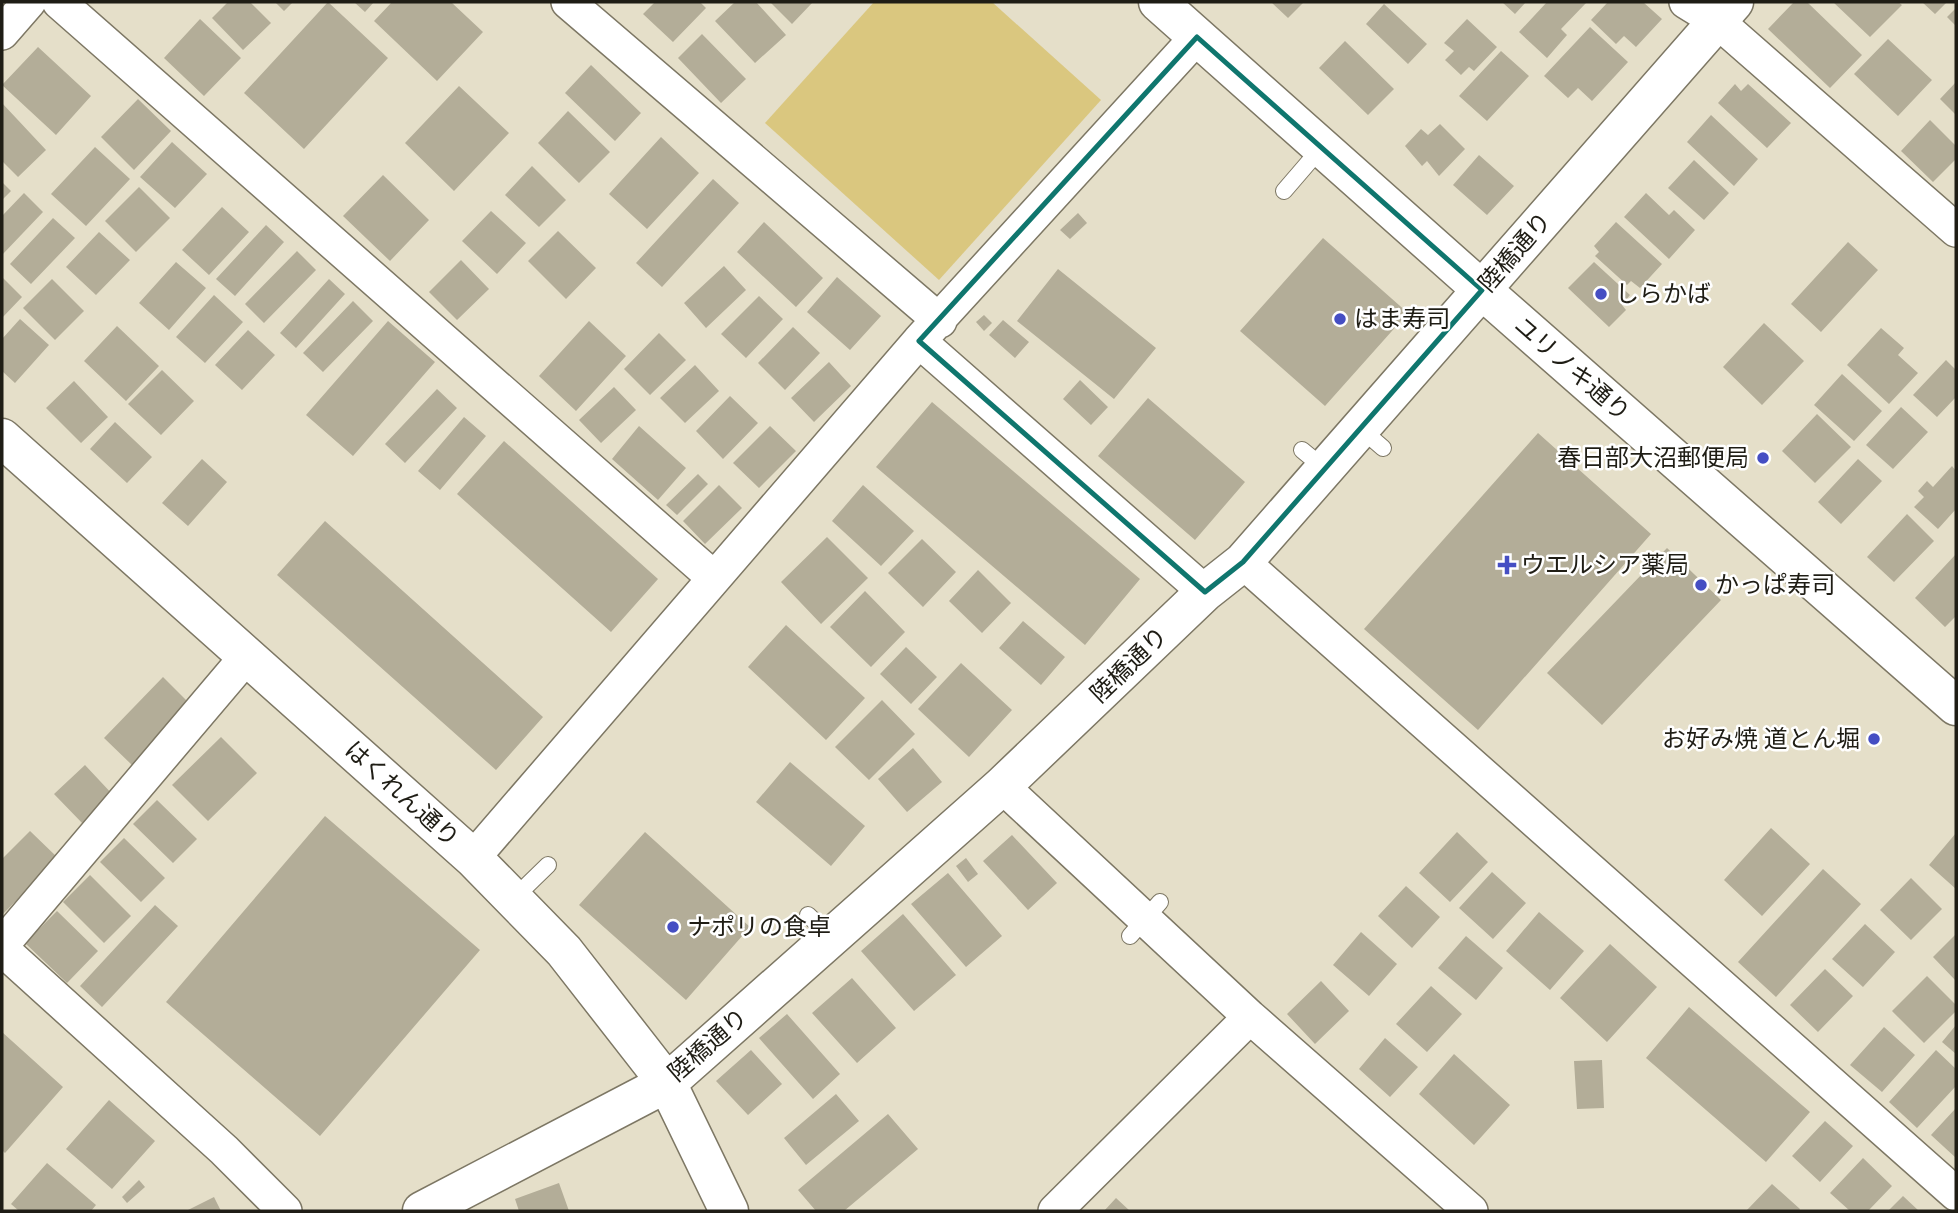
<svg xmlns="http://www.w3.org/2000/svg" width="1958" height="1213" font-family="Roboto,'Noto Sans JP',sans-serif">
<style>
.green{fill:#dac77f}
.building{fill:#b3ad98}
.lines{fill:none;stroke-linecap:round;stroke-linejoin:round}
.service-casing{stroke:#7d7764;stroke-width:18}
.minor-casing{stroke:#7d7764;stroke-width:36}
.tertiary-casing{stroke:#7d7764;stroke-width:41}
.service{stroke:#fff;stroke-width:16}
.minor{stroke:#fff;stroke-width:33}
.tertiary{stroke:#fff;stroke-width:38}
.marked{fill:none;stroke:#0f766e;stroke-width:5;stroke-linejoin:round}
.poi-dot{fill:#454ec3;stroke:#fff;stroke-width:2.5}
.labels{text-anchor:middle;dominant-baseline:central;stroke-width:5;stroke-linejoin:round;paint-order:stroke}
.street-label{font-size:24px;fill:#1f1d15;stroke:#fff}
.poi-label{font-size:24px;fill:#1f1d15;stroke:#fff;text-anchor:start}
</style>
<rect width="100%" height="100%" fill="#e5dfc9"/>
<path class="green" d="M874 2H992L1101 100 939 280 765 123Z"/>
<path class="building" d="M228 2H250L271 23 243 50 212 18Z
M275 2H293L284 11Z
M328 2 388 58 304 149 244 93Z
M354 2H374L365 12Z
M392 2H451L483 32 437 81 374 21Z
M655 2H700L706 8 673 42 643 14Z
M735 2H756L786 35 755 63 715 21Z
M770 2H813L792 24Z
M1271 2H1304L1288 18Z
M1502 2H1526L1515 14Z
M1547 2H1587L1561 29 1567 35 1547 58 1519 32Z
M1608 2H1643L1662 19 1636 47 1624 36 1616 44 1591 20Z
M1794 2H1807L1862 55 1830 88 1768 29Z
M1833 2H1898L1902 5 1870 37Z
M1922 2H1947L1935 14Z
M1384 4 1427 44 1408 64 1366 24Z
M1956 8V26L1947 17Z
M200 19 241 58 204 96 164 58Z
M1467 19 1497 47 1474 71 1469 67 1461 75 1445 60 1454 51 1444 43Z
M1590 27 1628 62 1592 101 1578 88 1568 98 1544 76Z
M702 34 746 79 721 103 678 58Z
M1888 39 1932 80 1898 116 1854 74Z
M1345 41 1394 89 1368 115 1319 68Z
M38 47 91 96 56 135 2 85Z
M1501 51 1529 76 1487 121 1459 96Z
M591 65 641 113 615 141 565 93Z
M1956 82V115L1940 99Z
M1735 84 1741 91 1748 84 1791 123 1767 148 1718 103Z
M459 86 509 133 454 191 405 143Z
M138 99 171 131 134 170 101 137Z
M2 103 46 150 18 177 2 161Z
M568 111 610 152 579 183 538 143Z
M1711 115 1758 159 1734 186 1687 142Z
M1930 120 1956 146V159L1933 182 1901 151Z
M1440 124 1465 149 1439 176 1427 161 1422 166 1405 146 1421 129 1428 135Z
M661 137 699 173 647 229 609 194Z
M172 142 207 174 175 208 140 177Z
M95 147 130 179 86 226 51 194Z
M1479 155 1514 186 1487 215 1453 185Z
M1694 160 1729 193 1704 220 1668 188Z
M532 166 566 200 539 227 505 195Z
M383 175 429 220 390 261 343 216Z
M713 179 739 203 662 287 636 263Z
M2 182 11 191 2 200Z
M139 187 170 218 136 252 105 221Z
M24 193 43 212 2 255V216Z
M1646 193 1669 215 1674 210 1695 230 1669 259 1624 217Z
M222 207 249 232 209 275 182 250Z
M491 211 526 243 497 274 462 241Z
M1078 213 1087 223 1070 239 1060 230Z
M53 218 75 238 31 284 10 264Z
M764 222 823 278 796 307 737 252Z
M1616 222 1662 264 1640 288 1631 281 1627 285 1595 256 1599 252 1594 246Z
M266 225 284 242 235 296 216 279Z
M558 231 596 268 566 299 528 261Z
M99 232 130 260 96 295 66 267Z
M1323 238 1408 313 1325 406 1240 331Z
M1848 242 1878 270 1821 332 1791 304Z
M297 251 316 270 264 323 245 304Z
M461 260 489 289 457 320 429 292Z
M176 262 206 288 169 330 139 303Z
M1594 262 1630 295 1622 305 1626 310 1609 327 1568 288Z
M724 266 746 290 706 328 684 303Z
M1058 269 1156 348 1114 399 1017 321Z
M2 277 22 297 2 318Z
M837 277 881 316 850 350 807 312Z
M52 279 84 311 55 340 23 308Z
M329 279 345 294 296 348 280 333Z
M214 295 243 322 205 363 176 337Z
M759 296 783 319 746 358 721 334Z
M353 301 373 321 323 372 303 353Z
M984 315 992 323 984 331 976 322Z
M20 319 49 345 15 383 2 371V339Z
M1003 320 1029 342 1015 358 989 335Z
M388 321 435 362 353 456 306 415Z
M589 321 626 356 576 411 539 376Z
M1764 323 1804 361 1762 405 1723 367Z
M117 326 159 366 126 401 84 361Z
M793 327 820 353 785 390 758 363Z
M1881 328 1904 348 1898 355 1918 373 1889 404 1847 365Z
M248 330 275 355 242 390 215 365Z
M659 333 686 360 650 395 624 369Z
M1946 360 1956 370V397L1937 417 1913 395Z
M829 362 851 386 814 422 791 398Z
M695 365 719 391 685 423 660 398Z
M162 370 194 401 161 435 128 404Z
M1842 374 1882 411 1854 441 1814 405Z
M1080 380 1108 407 1091 425 1063 399Z
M74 381 108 417 81 443 46 408Z
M614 387 636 410 601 443 579 420Z
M437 389 457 408 405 463 385 444Z
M730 396 758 423 723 459 696 431Z
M1148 398 1245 482 1195 540 1098 456Z
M932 402 1140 579 1085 645 876 467Z
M1901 407 1928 432 1893 469 1866 445Z
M1817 414 1851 447 1815 483 1782 451Z
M464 417 486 436 440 490 418 471Z
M115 422 152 457 127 483 90 449Z
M639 426 686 468 658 500 612 459Z
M770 426 796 451 759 488 733 463Z
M1538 433 1651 534 1478 730 1364 629Z
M504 441 658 579 611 632 457 494Z
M202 459 227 482 188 526 162 503Z
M1858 459 1882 481 1841 524 1818 502Z
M1952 466 1956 471V509L1938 529 1914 507 1924 497 1918 491 1927 481 1933 487Z
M698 474 708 484 677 515 666 505Z
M719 485 742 508 705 544 683 521Z
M863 485 914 531 881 566 832 521Z
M1907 514 1934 541 1894 582 1867 557Z
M325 521 543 717 496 770 277 575Z
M827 537 868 578 821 624 781 582Z
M922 539 956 572 923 607 888 573Z
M1667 548 1721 600 1602 725 1547 673Z
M1956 554V616L1945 627 1915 598Z
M978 570 1011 603 982 633 949 601Z
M865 591 905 632 871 667 830 627Z
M1023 621 1065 657 1041 685 999 648Z
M786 625 865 698 826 740 748 667Z
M906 647 937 677 911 704 880 674Z
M961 663 1012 710 969 757 918 709Z
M163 677 191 705 132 765 104 738Z
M882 700 915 734 869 780 835 747Z
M221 737 257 773 208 821 172 785Z
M913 748 942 782 907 812 878 779Z
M790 762 865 826 831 866 756 802Z
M85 765 114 796 84 825 54 794Z
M157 800 197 839 173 863 133 824Z
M325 816 480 950 320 1136 166 1002Z
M1771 828 1810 864 1762 916 1724 880Z
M30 831 58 858 2 915V859Z
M645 832 750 927 686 1000 579 905Z
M1457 832 1488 862 1450 902 1419 873Z
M1956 833V889L1929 865Z
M1012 835 1057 883 1028 910 983 861Z
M124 838 165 878 141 902 100 862Z
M966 858 978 874 968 882 956 866Z
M1823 869 1861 904 1776 997 1738 962Z
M1492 872 1526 903 1493 939 1459 908Z
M948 873 1002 936 966 967 911 904Z
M90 875 131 916 104 943 63 902Z
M1911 878 1942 909 1911 940 1880 910Z
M1406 886 1440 917 1412 948 1378 916Z
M155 905 178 926 102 1007 80 986Z
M57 911 98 951 67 983 25 943Z
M1539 912 1584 951 1550 990 1506 951Z
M903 914 956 975 914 1011 861 951Z
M1865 924 1895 952 1863 987 1832 959Z
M1361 932 1397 964 1369 996 1333 965Z
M1956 934V981L1933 957Z
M1466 936 1503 968 1476 1000 1438 968Z
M1610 944 1657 987 1607 1042 1560 998Z
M1825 969 1853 996 1818 1032 1790 1005Z
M1927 976 1956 1005V1011L1924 1043 1892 1011Z
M852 978 896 1028 857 1063 812 1013Z
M1321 981 1349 1011 1315 1044 1287 1014Z
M1431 986 1462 1014 1427 1052 1396 1024Z
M1689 1007 1810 1112 1766 1162 1646 1058Z
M787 1014 840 1074 813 1099 759 1038Z
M1956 1025V1054L1942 1042Z
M1884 1027 1915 1055 1882 1092 1850 1065Z
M2 1032 63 1087 5 1153 2 1150Z
M1385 1038 1418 1067 1390 1097 1359 1069Z
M751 1050 782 1084 748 1115 716 1081Z
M1936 1050 1956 1069V1086L1917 1128 1889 1102Z
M1454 1054 1510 1105 1474 1145 1419 1094Z
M1602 1060 1604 1108 1577 1109 1574 1061Z
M836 1094 859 1121 806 1165 784 1138Z
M109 1100 155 1141 112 1189 66 1149Z
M1956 1108V1158L1931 1135Z
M888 1114 918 1149 844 1211H816L798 1190Z
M1825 1121 1853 1146 1820 1182 1792 1156Z
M1863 1158 1892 1186 1868 1211H1850L1830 1193Z
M47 1163 96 1205 91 1211H19L11 1204Z
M139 1180 145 1187 127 1203 122 1197Z
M559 1183 569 1211H519L515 1199Z
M1772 1184 1800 1209 1799 1211H1746Z
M1903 1196 1919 1211H1888Z
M214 1197 221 1211H186Z
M1116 1198 1130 1211H1104Z"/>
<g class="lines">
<defs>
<path id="service" d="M1284 191 1321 148
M1360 428 1383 448
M1302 450 1325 469
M513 899 548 865
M808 915 831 937
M1130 936 1160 902"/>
<path id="minor" d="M59 2 714 578
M568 2 940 321
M1686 2 1717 21 1956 230
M2 33 29 2
M919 341 1205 592
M1243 562 1956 1194
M1002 786 1250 1017 1471 1211
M473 858 919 341 1197 37
M2 945 247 656
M2 949 224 1150 285 1211
M1055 1211 1250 1017"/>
<path id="tertiary" d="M1158 2 1482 290 1956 706
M2 438 473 858 564 951 667 1083 729 1211
M422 1211 667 1083 1002 786 1205 592 1243 562 1734 2"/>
</defs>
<use href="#service" class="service-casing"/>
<use href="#minor" class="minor-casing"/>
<use href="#tertiary" class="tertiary-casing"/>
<use href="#service" class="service"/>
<use href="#minor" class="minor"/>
<use href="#tertiary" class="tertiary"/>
</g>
<path class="marked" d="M1197 37 1482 290 1243 562 1205 592 919 341Z"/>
<g class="poi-dot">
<circle cx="1601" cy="294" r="7"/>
<circle cx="1340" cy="319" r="7"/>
<circle cx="1763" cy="458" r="7"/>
<path d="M1503.5 554.5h7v7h7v7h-7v7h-7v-7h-7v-7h7z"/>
<circle cx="1701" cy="585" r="7"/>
<circle cx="1874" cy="739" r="7"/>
<circle cx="673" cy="927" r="7"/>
</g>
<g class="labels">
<g class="street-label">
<text transform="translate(1515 252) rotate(-49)">陸橋通り</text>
<text transform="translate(1572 369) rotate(41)">ユリノキ通り</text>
<text transform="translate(1129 665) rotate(-44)">陸橋通り</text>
<text transform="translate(402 794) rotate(42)">はくれん通り</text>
<text transform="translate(708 1045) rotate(-41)">陸橋通り</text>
</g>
<g class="poi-label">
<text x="1615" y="294">しらかば</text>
<text x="1354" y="319">はま寿司</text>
<text x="1749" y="458" text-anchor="end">春日部大沼郵便局</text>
<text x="1521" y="565">ウエルシア薬局</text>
<text x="1715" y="585">かっぱ寿司</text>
<text x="1860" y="739" text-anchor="end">お好み焼 道とん堀</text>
<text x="687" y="927">ナポリの食卓</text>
</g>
</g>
<rect width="1958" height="1213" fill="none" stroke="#1f1d15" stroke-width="7"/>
</svg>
